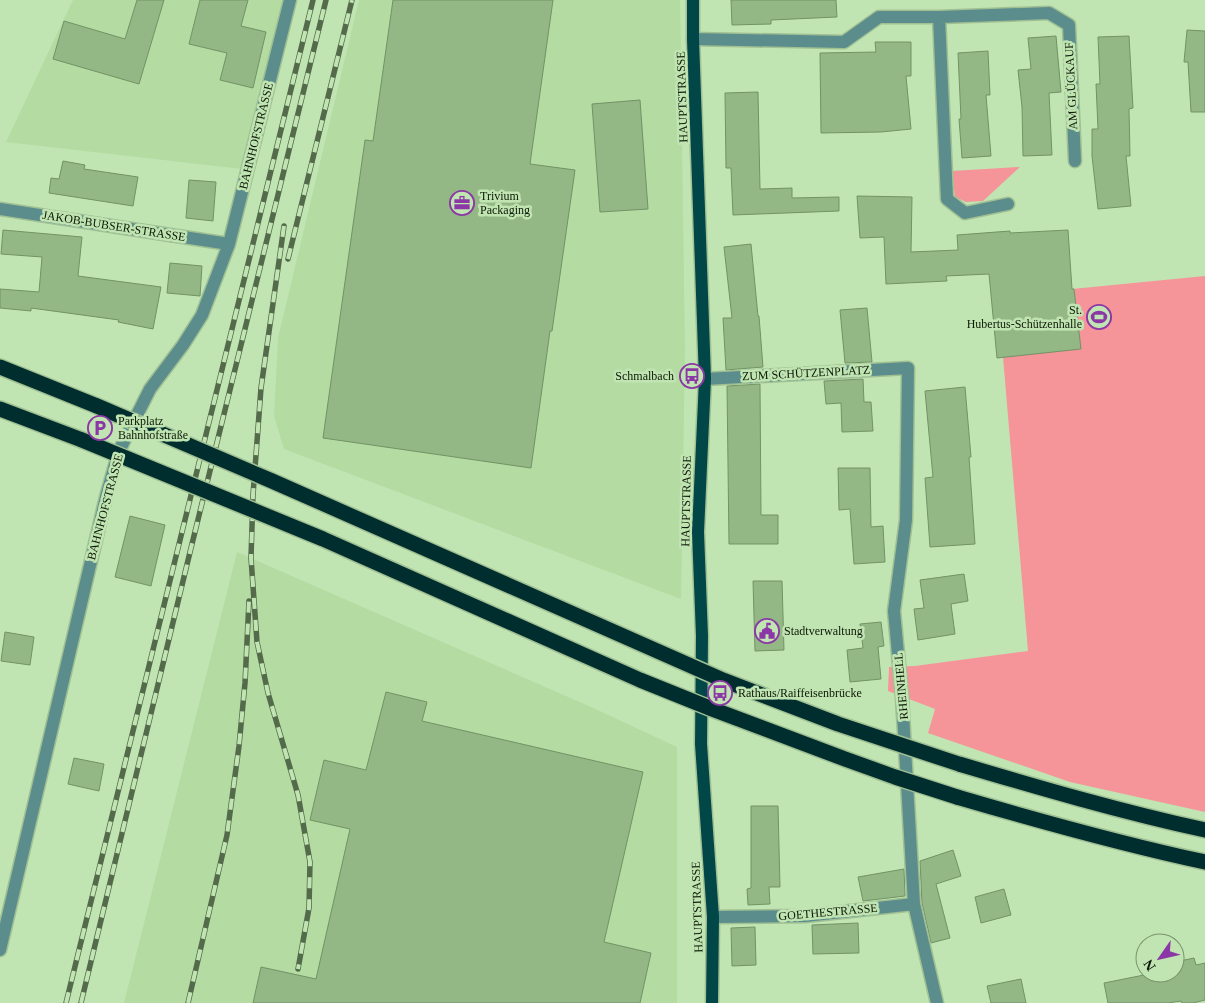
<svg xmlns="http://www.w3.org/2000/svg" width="1205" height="1003" font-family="Georgia,serif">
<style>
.built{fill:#b3dba2}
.green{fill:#f59499}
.building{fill:#94b786;stroke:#729364}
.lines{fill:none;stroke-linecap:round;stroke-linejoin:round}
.minor-casing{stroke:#a0c093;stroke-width:15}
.major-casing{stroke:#a0c093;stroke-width:15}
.highway-casing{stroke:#a0c093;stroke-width:18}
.minor{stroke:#5b8d8d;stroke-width:12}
.major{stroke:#024748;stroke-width:12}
.highway{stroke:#002d2e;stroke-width:15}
.rail-casing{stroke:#536a4b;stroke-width:5.5}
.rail{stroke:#c1e5b2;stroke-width:4;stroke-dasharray:11;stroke-linecap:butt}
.highway-bridge-casing{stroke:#a0c093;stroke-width:18;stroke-linecap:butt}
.highway-bridge{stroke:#002d2e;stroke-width:15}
.labels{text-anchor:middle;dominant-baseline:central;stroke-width:5;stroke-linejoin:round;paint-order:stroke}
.street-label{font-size:12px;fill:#0c1907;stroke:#c1e5b2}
.poi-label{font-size:12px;fill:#0c1907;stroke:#c1e5b2;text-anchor:start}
</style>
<rect width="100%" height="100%" fill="#c1e5b2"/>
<path class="built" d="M73 0H285L242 169 6 142Z
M359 0H680L685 351 681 599 284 449 274 416 278 338Z
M237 552 591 707 677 747V1003H124Z"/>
<path class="green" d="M1020 167 983 201 966 202 955 197 952 171Z
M1205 276V812L1070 782 928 733 935 709 888 691 889 667 915 666 1028 651 1003 357 991 297Z"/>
<path class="building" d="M137 0H164L139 84 53 59 64 21 125 39Z
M200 0H248L241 26 266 32 253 88 220 80 227 53 189 44Z
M393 0H553L530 164 575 170 552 331H550L531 468 323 438 365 140 373 141Z
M731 0H836L837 17 771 20V24L732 25Z
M1187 30 1205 31V112H1191L1188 62H1184Z
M1056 36 1061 92 1049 93 1052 155 1023 156 1022 107 1018 70 1031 69 1028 38Z
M1129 36 1133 108 1129 109 1130 156H1126L1131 206 1098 209 1092 156V129H1098L1096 84H1100L1098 37Z
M875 42H911V76H906L911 129 881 132 821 133 820 53 876 52Z
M988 51 990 95H986L991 156 962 158 959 119H961L958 53Z
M758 92 760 189 792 188V198L839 197V211L733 215 731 168H726L725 93Z
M640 100 648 209 600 212 592 104Z
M63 161 85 165 84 169 138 177 133 206 49 193 51 178 59 179Z
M189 180 216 182 213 221 186 218Z
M857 196 912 197 911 252 958 250 957 235 1010 231V233L1068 230 1072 289H1074L1081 349 997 358 989 274 946 276 947 281 886 284 884 237 860 238Z
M3 230 82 237 78 276 161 287 153 329 118 322 119 320 31 308V311L0 308V289L39 292 42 257 1 254Z
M751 244 758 316H759L763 367 726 370 723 318H732L724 247Z
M170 263 202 266 200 296 167 293Z
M867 308 872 362 845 363 840 310Z
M863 379 864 402H871L873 431 842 432 841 403 826 404 824 381Z
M760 384 761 515H778V544H729L727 386Z
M965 387 971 457H969L975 544 930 547 925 478 933 477 925 391Z
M838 468H870L871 527 883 526 885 562 854 564 850 509 839 510Z
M130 516 165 525 151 586 115 577Z
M964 574 968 601 951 604 955 634 918 640 914 609 924 608 920 580Z
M753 581H782L784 650 755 651Z
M881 622 884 646 878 647 881 679 850 682 847 650 863 648 860 624Z
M5 632 34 637 30 665 1 661Z
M386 692 427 702 422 721 643 772 604 942 651 953 640 1003H253L261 967 316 979 350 829 310 820 324 760 366 770Z
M74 758 104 764 99 791 68 784Z
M751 806H778L780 887H769L770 904 748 905 747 889 751 888Z
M953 850 961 876 936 884 950 938 931 943 922 903 920 861Z
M904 869 905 896 863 901 858 877Z
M1004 889 1011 915 981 923 975 897Z
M858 923 859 953 813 954 812 925Z
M755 927 756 965 732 966 731 928Z
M1194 958 1196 965 1205 963V1000L1193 1003H1182L1181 1001 1168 1003H1108L1104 983 1154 973H1175V962Z
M1021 979 1026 1003H991L987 986Z"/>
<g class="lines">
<defs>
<path id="minor" d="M939 17 1049 13 1069 25 1075 161
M693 39 844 42 879 17H939L947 199 965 213 1008 204
M0 209 229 244
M705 379 908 368 906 520 894 611 902 697 914 904 937 1003
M713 917 805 916 914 904
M0 950 106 497 119 451 150 389 183 345 202 315 229 244 290 0"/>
<path id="major" d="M693 0V39L705 379 698 532 702 636 701 744 713 917 712 1003"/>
<path id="highway" d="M0 367 97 406
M0 409 82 440
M959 764C1040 788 1122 812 1205 830
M957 797C1039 821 1121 844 1205 862"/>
</defs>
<use href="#minor" class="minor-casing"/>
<use href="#major" class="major-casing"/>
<use href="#highway" class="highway-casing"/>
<use href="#minor" class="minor"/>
<use href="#major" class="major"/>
<use href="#highway" class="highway"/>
<defs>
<path id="rail" d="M284 226 261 388 253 495 251 558 257 642 268 693 298 795 310 862 309 908 298 969
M288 259 352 0
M66 1003 313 0
M81 1003 191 548 326 0
M188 1003 227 835 239 746 245 683 249 601"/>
</defs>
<use href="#rail" class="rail-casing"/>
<use href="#rail" class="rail"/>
<defs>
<path id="highway-bridge" d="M97 406 272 481 723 680 838 724 959 764
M82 440 323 539 640 680 712 709 845 759 895 777 957 797"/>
</defs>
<use href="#highway-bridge" class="highway-bridge-casing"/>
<use href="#highway-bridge" class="highway-bridge"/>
</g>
<defs>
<symbol id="office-ring" viewBox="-11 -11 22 22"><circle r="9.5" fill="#c1e5b2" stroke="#8b38a6" stroke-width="1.5"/><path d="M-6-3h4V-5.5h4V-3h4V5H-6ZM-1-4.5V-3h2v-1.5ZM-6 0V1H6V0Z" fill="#8b38a6"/></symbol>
<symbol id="stadium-ring" viewBox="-11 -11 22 22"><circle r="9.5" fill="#c1e5b2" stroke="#8b38a6" stroke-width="1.5"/><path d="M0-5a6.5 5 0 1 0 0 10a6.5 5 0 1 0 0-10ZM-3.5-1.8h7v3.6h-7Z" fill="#8b38a6"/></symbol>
<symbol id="bus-ring" viewBox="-11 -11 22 22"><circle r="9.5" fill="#c1e5b2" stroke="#8b38a6" stroke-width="1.5"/><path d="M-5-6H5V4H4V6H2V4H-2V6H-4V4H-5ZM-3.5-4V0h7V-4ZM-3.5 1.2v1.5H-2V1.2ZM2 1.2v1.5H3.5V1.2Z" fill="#8b38a6"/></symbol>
<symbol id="parking-ring" viewBox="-11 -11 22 22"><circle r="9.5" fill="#c1e5b2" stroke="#8b38a6" stroke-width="1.5"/><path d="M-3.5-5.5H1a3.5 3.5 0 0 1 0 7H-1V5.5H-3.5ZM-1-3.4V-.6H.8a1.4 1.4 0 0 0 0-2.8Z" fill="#8b38a6"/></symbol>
<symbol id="civic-ring" viewBox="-11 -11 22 22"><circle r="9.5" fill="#c1e5b2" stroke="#8b38a6" stroke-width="1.5"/><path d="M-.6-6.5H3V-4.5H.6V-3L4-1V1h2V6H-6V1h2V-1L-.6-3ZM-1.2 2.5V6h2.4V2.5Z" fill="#8b38a6"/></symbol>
</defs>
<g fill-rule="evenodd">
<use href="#office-ring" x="448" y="189" width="28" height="28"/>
<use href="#stadium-ring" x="1085" y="303" width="28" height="28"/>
<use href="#bus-ring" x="678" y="362" width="28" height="28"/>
<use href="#parking-ring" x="86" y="414" width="28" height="28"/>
<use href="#civic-ring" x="753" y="617" width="28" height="28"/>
<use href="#bus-ring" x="706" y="679" width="28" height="28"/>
</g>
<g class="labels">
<g class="street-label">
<text transform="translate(1071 86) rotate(-93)">AM GLÜCKAUF</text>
<text transform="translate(682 97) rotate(-92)">HAUPTSTRASSE</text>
<text transform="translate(256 136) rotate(-76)">BAHNHOFSTRASSE</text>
<text transform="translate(114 226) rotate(9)">JAKOB-BUBSER-STRASSE</text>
<text transform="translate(806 373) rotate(-3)">ZUM SCHÜTZENPLATZ</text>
<text transform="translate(686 501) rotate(-89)">HAUPTSTRASSE</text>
<text transform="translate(105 507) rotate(-75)">BAHNHOFSTRASSE</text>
<text transform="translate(901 686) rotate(-95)">RHEINHELL</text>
<text transform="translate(697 907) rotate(-92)">HAUPTSTRASSE</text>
<text transform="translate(828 912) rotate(-5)">GOETHESTRASSE</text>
</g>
<g class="poi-label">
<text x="480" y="196">Trivium<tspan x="480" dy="14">Packaging</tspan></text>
<text x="1082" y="310" text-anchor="end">St.<tspan x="1082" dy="14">Hubertus-Schützenhalle</tspan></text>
<text x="674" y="376" text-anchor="end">Schmalbach</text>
<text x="118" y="421">Parkplatz<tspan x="118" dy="14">Bahnhofstraße</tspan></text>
<text x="784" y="631">Stadtverwaltung</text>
<text x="738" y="693">Rathaus/Raiffeisenbrücke</text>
</g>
</g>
<g transform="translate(1160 958) rotate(236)"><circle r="24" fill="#c1e5b2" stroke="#79936e"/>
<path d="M0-4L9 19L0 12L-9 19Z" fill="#8b38a6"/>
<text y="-8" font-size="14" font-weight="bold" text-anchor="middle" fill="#0c1907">N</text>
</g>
</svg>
